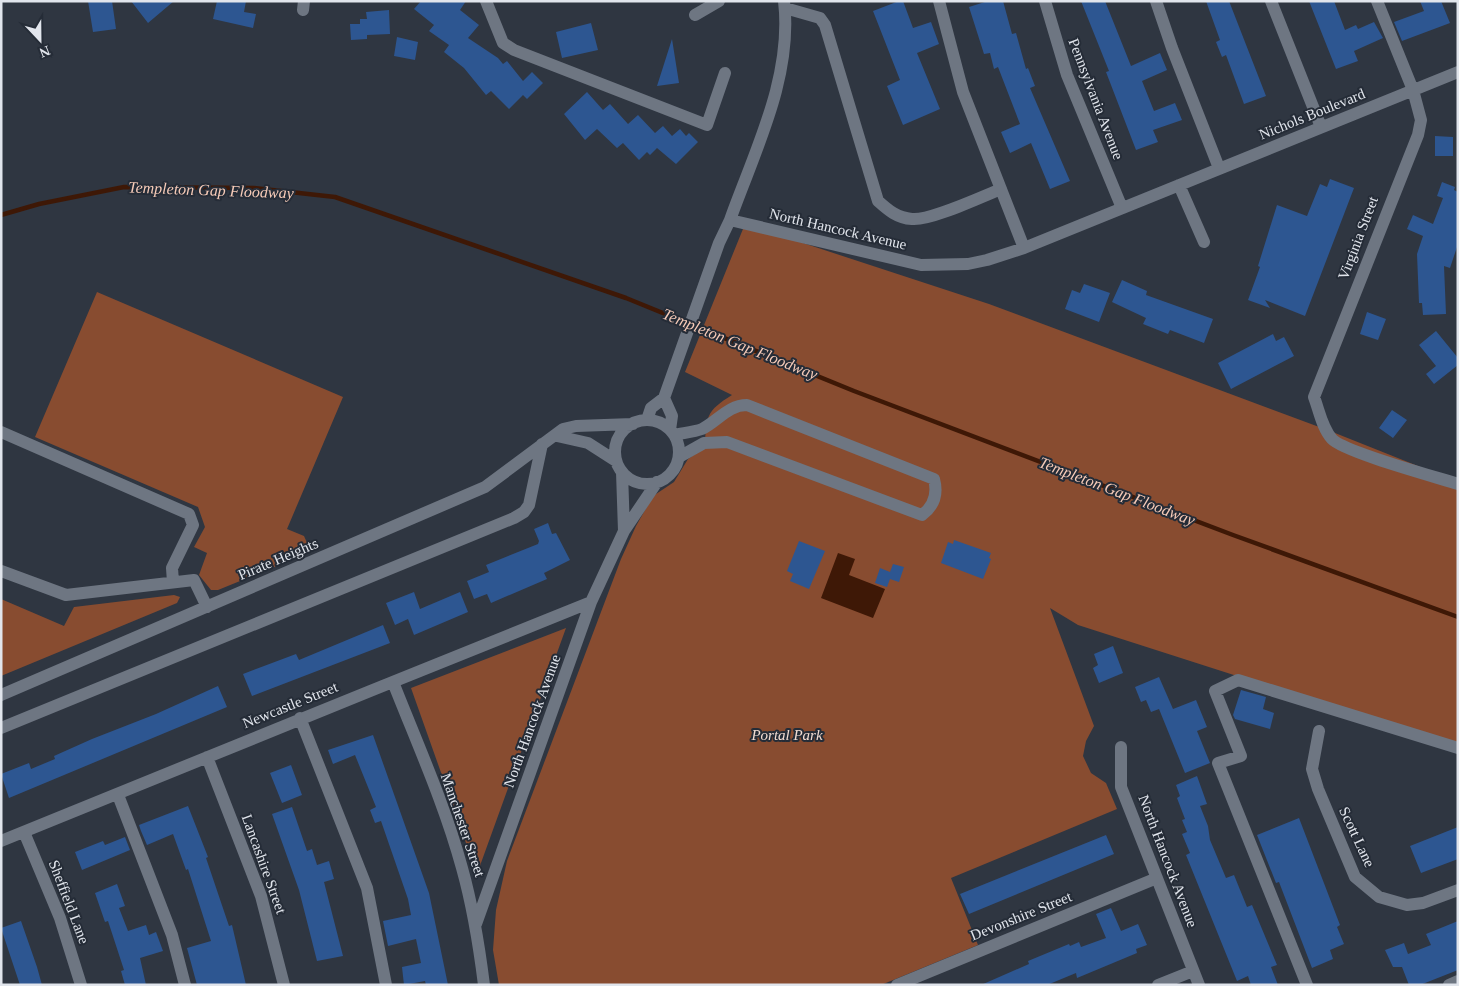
<svg xmlns="http://www.w3.org/2000/svg" width="1459" height="986" font-family="'Times New Roman',serif">
<style>
.green{fill:#884c30}
.water{fill:#3e1806}
.lines{fill:none;stroke-linecap:round;stroke-linejoin:round}
.stream{stroke:#3e1806;stroke-width:4.5}
.building{fill:#2d5691}
.minor{stroke:#6e7682;stroke-width:12}
.labels{text-anchor:middle;dominant-baseline:central;stroke-width:4;stroke-linejoin:round;paint-order:stroke}
.street-label{font-size:15px;fill:#e1e5ec;stroke:#252c37}
.park-label{font-size:15px;font-style:italic;fill:#f2dcd2;stroke:#252c37}
.water-label{font-size:16px;font-style:italic;fill:#f6cbb8;stroke:#252c37}
</style>
<rect width="100%" height="100%" fill="#2f3641"/>
<path class="green" d="M745 224 989 304 1330 431 1458 482V747L1078 625 1050 608 1094 726 1086 741 1083 756 1091 773 1106 783 1117 809 951 878 978 945 881 985H499L493 950 496 910 507 861 621 559 636 526 653 496 674 482 688 459 705 447C706 417 706 411 732 395L685 372Z
M97 292 343 397 287 529 304 536 308 545 304 555 218 590H211L199 575 207 553 194 547 205 527 198 507 35 437Z
M174 595 180 597 177 603 1 676V599L64 626 74 607Z
M566 628 477 874 411 688Z"/>
<path class="water" d="M838 553 855 559 849 575 885 589 873 618 821 598Z"/>
<g class="lines">
<path class="stream" d="M1 215 39 204 124 187 254 188 335 197 626 298 854 391 1233 535 1458 617"/>
</g>
<path class="building" d="M88 1H112L116 29 93 32Z
M131 1H174L148 23Z
M217 1H246L244 12 256 14 253 28 213 19Z
M421 1H466L460 10 479 25 468 38 498 58 503 64 507 61 523 81 532 72 543 83 527 99 523 95 509 109 491 91 486 95 464 68 444 52 449 45 429 31 434 25 414 9Z
M899 1H903L913 28 931 22 939 44 917 53 940 109 903 125 887 86 900 80 873 11Z
M988 1H1003L1012 34 1016 33 1026 69 1028 68 1035 86 1030 88 1070 181 1050 189 1031 143 1010 153 1001 132 1020 124 998 67 994 69 990 53 984 54 969 7Z
M1081 1H1105L1131 66 1160 53 1167 70 1142 81 1154 111 1175 103 1182 120 1153 130 1158 142 1136 150 1106 72 1109 71Z
M1206 1H1229L1266 96 1244 104 1226 55 1222 57 1216 42 1220 40Z
M1309 1H1334L1345 30 1356 25 1358 29 1374 22 1383 38 1354 51 1358 61 1336 69Z
M1420 1H1441L1450 23 1402 41 1394 22 1424 11Z
M389 10 390 34 367 35V39L351 40 350 24H360V19H367L366 12Z
M591 23 598 50 562 58 556 32Z
M397 37 418 42 415 60 394 56Z
M672 39 679 83 657 86Z
M587 92 603 110 610 104 628 124 638 115 655 133 663 126 672 136 680 129 686 136 689 133 698 142 676 164 657 148 650 155 647 152 639 160 623 143 617 148 597 129 585 140 564 114Z
M1435 136 1453 137V156H1435Z
M1330 179 1354 188 1305 316 1265 300 1270 308 1248 300 1260 267 1258 266 1277 205 1307 216 1320 184 1327 187Z
M1442 182 1455 187 1454 190 1458 192V244L1450 268 1444 266 1446 314 1423 315 1422 303H1419L1417 254 1423 236 1407 229 1413 215 1433 224 1443 198 1437 196Z
M1122 280 1147 291 1146 295 1213 319 1204 343 1170 330 1168 334 1143 324 1146 318 1112 302Z
M1084 284 1110 293 1099 322 1065 309 1072 290 1080 293Z
M1367 312 1386 319 1378 340 1360 334Z
M1436 331 1458 358V365L1434 384 1426 374 1436 366 1419 345Z
M1273 334 1276 341 1284 337 1294 356 1231 389 1218 363Z
M1392 410 1407 420 1393 438 1379 428Z
M548 523 552 534 556 533 570 560 544 573 547 579 491 603 487 594 474 599 467 581 489 572 486 565 538 544 539 541 534 529Z
M954 540 991 553 989 558 991 559 983 579 941 563 948 542 953 544Z
M799 541 825 551 809 589 790 581 793 574 787 571Z
M893 564 904 567 899 582 890 579 887 587 875 583 880 568 890 572Z
M414 592 420 609 460 592 468 612 414 635 408 619 395 625 386 603Z
M383 625 390 643 252 696 243 674 296 654 299 660Z
M1113 646 1123 673 1099 683 1093 668 1098 665 1094 654Z
M1159 677 1173 709 1196 700 1207 727 1197 731 1210 763 1185 773 1159 709 1151 712 1146 700 1141 702 1135 687Z
M218 686 227 707 9 798 1 774 29 763 31 769 55 759 54 756 92 739 156 714Z
M1241 690 1266 697 1263 709 1274 713 1270 729 1235 719 1233 715Z
M373 735 429 893 448 985H426L425 981 404 985 402 967 421 963 416 939 388 946 383 921 411 915 408 899 381 821 375 823 370 810 376 807 355 755 333 764 328 750Z
M291 765 302 795 282 803 270 773Z
M1197 776 1207 804 1200 806 1208 826 1210 840 1226 878 1234 875 1247 907 1252 905 1277 965 1271 967 1278 985H1251L1248 976 1237 981 1186 855 1190 853 1182 834 1187 832 1182 820 1185 819 1177 798 1180 796 1176 785Z
M188 806 208 857 206 858 229 926 232 925 246 985H197L187 948 211 941 188 869 186 870 173 834 147 845 141 831 139 825Z
M292 807 307 851 312 849 317 865 329 861 334 879 324 882 343 956 317 961 299 890 272 814Z
M1299 818 1340 925 1337 927 1344 944 1330 950 1333 959 1312 968 1279 882 1276 883 1257 835Z
M1458 827V859L1421 873 1410 846Z
M1106 835 1114 854 969 914 960 894Z
M125 837 130 850 82 870 75 852 103 841 105 845Z
M117 884 125 906 119 908 128 931 146 925 149 935 156 932 163 951 140 958 146 985H125L121 971 124 970 108 921 105 922 95 893Z
M1111 908 1121 931 1138 924 1147 945 1136 949 1137 953 1077 978 1076 973 1047 985H981L1029 964 1028 961 1069 944 1070 946 1079 942 1081 947 1106 938 1096 914Z
M21 921 37 967 42 985H20L1 928Z
M1458 921V970L1420 985H1409L1402 967H1393L1385 950 1404 943 1408 954 1431 945 1426 934Z"/>
<g class="lines">
<path class="minor" d="M486 1 503 43 514 50 707 125 725 73
M784 1C793 77 755 150 730 220L921 265 968 264 987 260 1024 248 1458 72
M939 1 963 92 1024 248
M1045 1 1067 75 1122 208
M1156 1 1172 48 1219 168
M1271 1 1321 127
M1377 1 1413 90 1421 120 1418 135 1314 397C1319 410 1322 428 1332 439 1344 452 1436 477 1458 484
M785 8 820 18 825 25 878 201C888 210 897 218 912 219 930 221 981 197 1001 189
M303 10 304 1
M695 15 719 1
M1179 185 1204 242
M664 398 672 416 670 430
M647 420 651 408 664 398 719 243 730 220
M615 452a32 32 0 1 1 64 0a32 32 0 1 1-64 0Z
M1 432 189 514 193 525 172 568 173 582
M674 435C683 433 694 432 702 429 718 421 728 405 747 405L934 479C938 494 934 506 922 515L727 442 704 443 679 457
M557 436 588 443 616 461
M622 472 624 531
M1 571 66 595 194 580 207 607
M393 682C417 743 445 805 462 868 473 907 479 945 484 985
M1 695 485 487 563 429 576 426 633 424
M300 718 367 888 386 985
M1 728 514 518 524 512 529 505 542 444
M1319 731 1312 769 1318 789 1355 877 1379 897 1407 905 1423 903 1458 890
M1121 747V787L1199 985
M207 757 261 896 284 985
M118 795 172 935 185 985
M24 832 60 918 81 985
M1 841C198 761 394 681 591 602
M476 924 591 602 624 531 657 482
M897 985 1157 878
M1158 985 1193 971
M1307 985 1218 763 1241 756 1215 691 1238 680 1458 748
M1449 985 1458 981"/>
</g>
<g class="labels">
<g class="street-label">
<text transform="translate(1096 99) rotate(69)">Pennsylvania Avenue</text>
<text transform="translate(1312 114) rotate(-22)">Nichols Boulevard</text>
<text transform="translate(838 229) rotate(13)">North Hancock Avenue</text>
<text transform="translate(1358 238) rotate(-69)">Virginia Street</text>
<text transform="translate(278 559) rotate(-23)">Pirate Heights</text>
<text transform="translate(290 705) rotate(-22)">Newcastle Street</text>
<text transform="translate(532 721) rotate(-70)">North Hancock Avenue</text>
<text transform="translate(463 825) rotate(71)">Manchester Street</text>
<text transform="translate(1357 837) rotate(65)">Scott Lane</text>
<text transform="translate(1168 861) rotate(69)">North Hancock Avenue</text>
<text transform="translate(264 864) rotate(70)">Lancashire Street</text>
<text transform="translate(69 902) rotate(69)">Sheffield Lane</text>
<text transform="translate(1021 916) rotate(-22)">Devonshire Street</text>
</g>
<g class="park-label">
<text x="787" y="735">Portal Park</text>
</g>
<g class="water-label">
<text transform="translate(211 190) rotate(2)">Templeton Gap Floodway</text>
<text transform="translate(740 344) rotate(22)">Templeton Gap Floodway</text>
<text transform="translate(1117 491) rotate(21)">Templeton Gap Floodway</text>
</g>
</g>
<rect width="1459" height="986" fill="none" stroke="#e1e5ec" stroke-width="5"/>
<g transform="translate(40 40) rotate(158)" stroke="#252c37" stroke-width="4" paint-order="stroke">
<path d="M0-4L9 19L0 12L-9 19Z" fill="#e1e5ec"/>
<text y="-8" font-size="14" font-weight="bold" text-anchor="middle" fill="#e1e5ec">N</text>
</g>
</svg>
